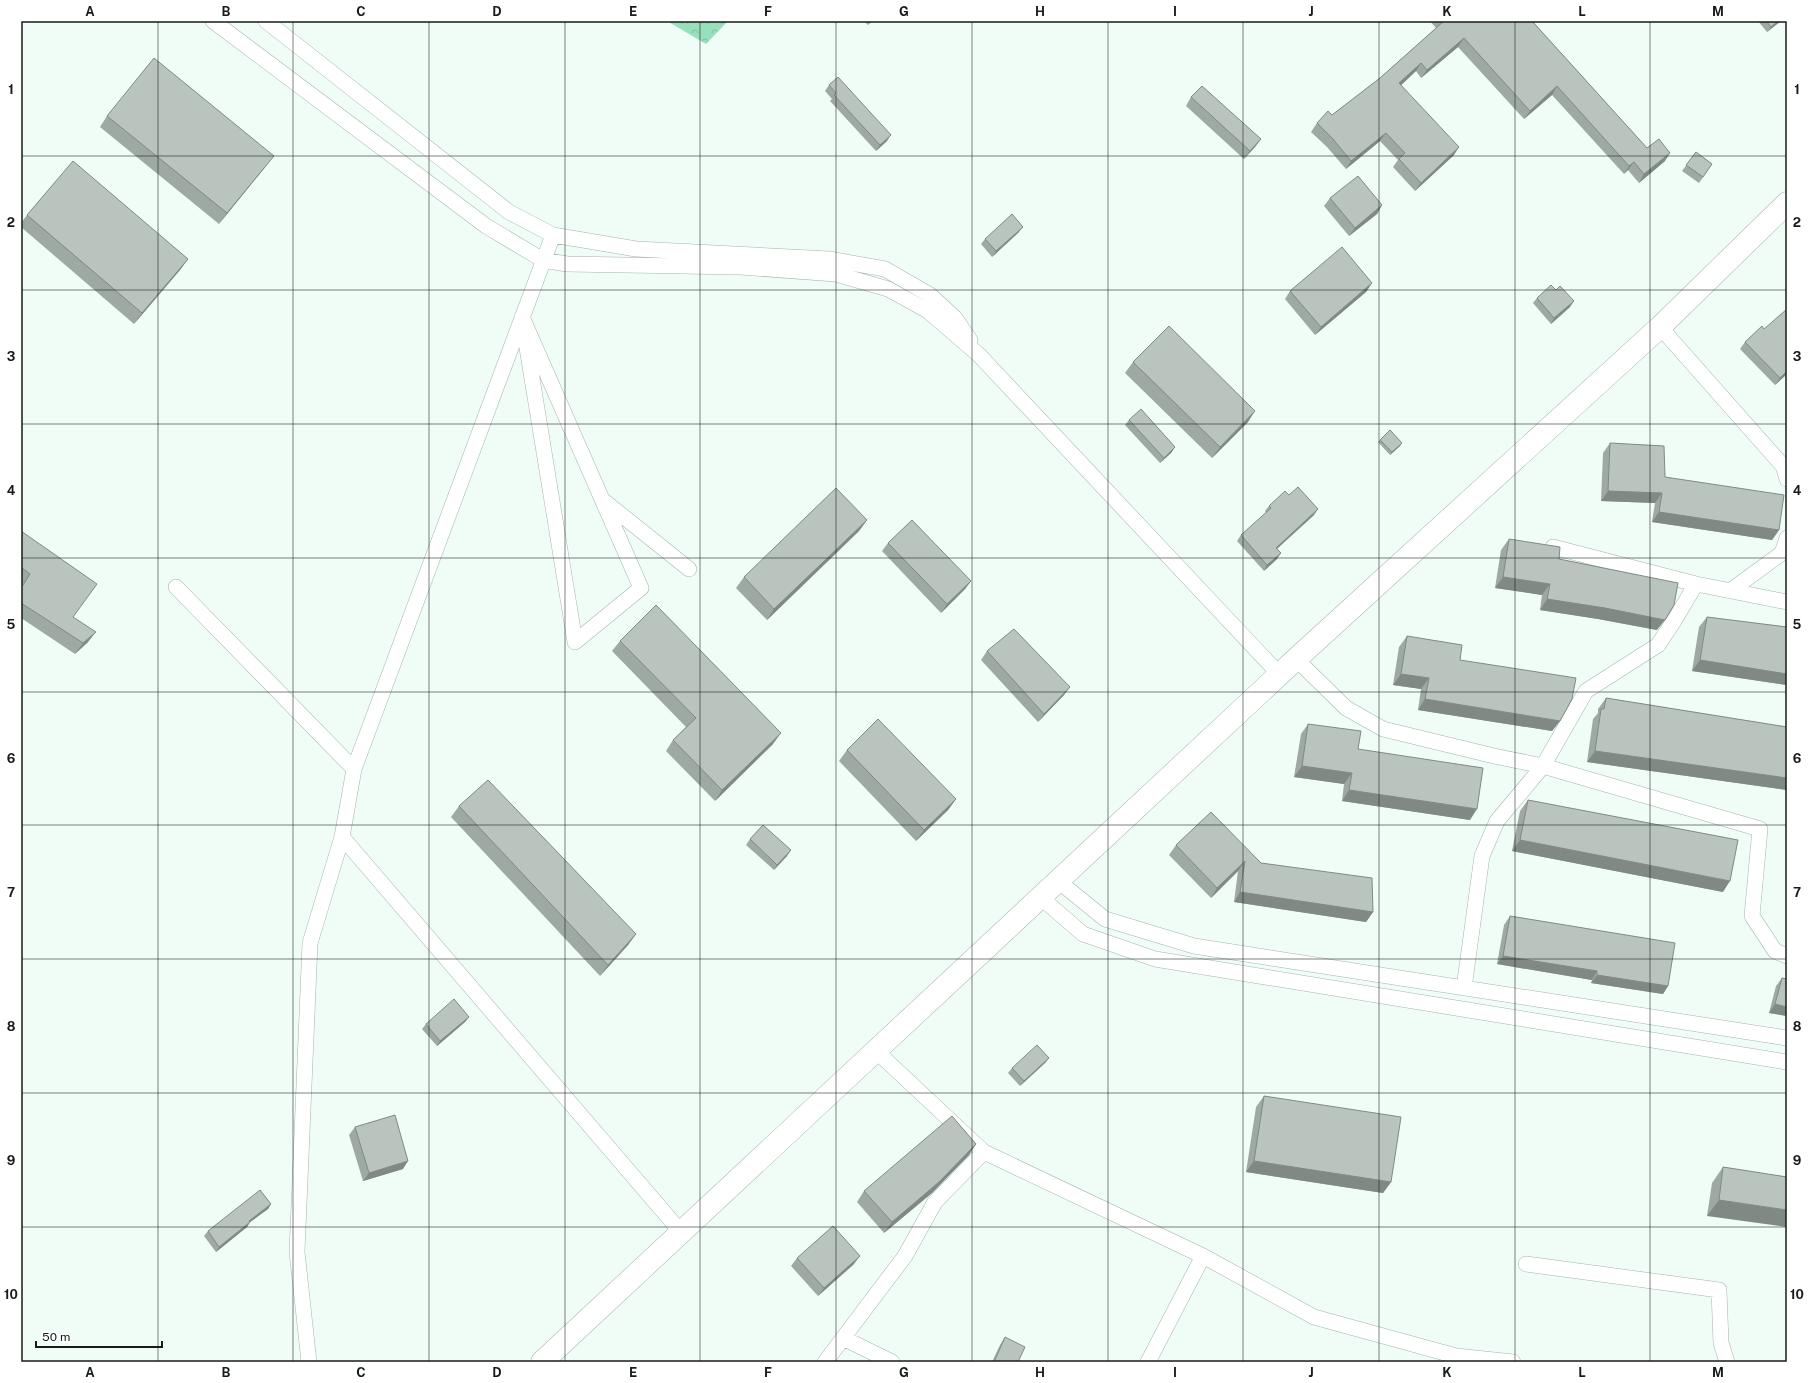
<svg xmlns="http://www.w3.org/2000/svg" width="1808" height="1383" font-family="'Public Sans',sans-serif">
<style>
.park{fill:url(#park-crowns)}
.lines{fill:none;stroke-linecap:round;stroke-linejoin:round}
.minor-casing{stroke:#a7b4ad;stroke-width:16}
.secondary-casing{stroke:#a7b4ad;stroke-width:23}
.minor{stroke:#fff;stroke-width:15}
.secondary{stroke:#fff;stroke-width:22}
.wall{fill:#9ea9a3}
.shaded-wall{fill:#818984}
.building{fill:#b8c4bd;stroke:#818984}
.grid{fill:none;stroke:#171c19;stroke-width:1;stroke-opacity:0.55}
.neatline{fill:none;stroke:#171c19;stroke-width:1.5}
.grid-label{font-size:13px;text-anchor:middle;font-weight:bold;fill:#171c19}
</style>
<defs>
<pattern id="park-crowns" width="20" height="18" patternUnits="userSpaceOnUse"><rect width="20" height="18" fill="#98dfbc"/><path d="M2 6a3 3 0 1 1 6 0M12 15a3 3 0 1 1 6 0" fill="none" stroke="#82bfa1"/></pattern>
</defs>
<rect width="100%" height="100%" fill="#f0fdf6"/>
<path class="park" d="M667 21H728L706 44Z"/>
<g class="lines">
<defs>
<path id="minor" d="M213 21 486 226 543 260 567 264 740 267 836 274 888 289 928 311 979 355 1279 674
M266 21 509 212 553 235 636 249 829 259 885 269 930 295 955 318 970 340
M522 317 641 588 575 642Z
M1660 327 1783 466 1787 479
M604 501 689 569
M1553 547 1696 584 1787 602
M176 587 354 769
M1730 591 1782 553 1787 538
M1296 659 1346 708 1383 729 1494 756 1543 766 1760 829 1752 916 1775 951 1787 956
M342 837 681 1232
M1057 880 1105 919 1194 946 1787 1038
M1039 896 1083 934 1155 959 1787 1062
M1464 988 1482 856 1497 821 1543 766 1586 691 1658 645 1674 621 1696 584
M984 1152 1203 1256 1148 1362
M1203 1256 1314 1317 1456 1356 1513 1362
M1526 1264 1719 1290 1721 1343 1727 1362
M843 1338 892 1362
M309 1362 297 1252 310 943 342 837 354 769 553 235
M825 1362 905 1256 935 1202 984 1152 875 1050"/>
<path id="secondary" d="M542 1362 1296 659 1660 327 1787 203"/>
</defs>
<use href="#minor" class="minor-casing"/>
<use href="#secondary" class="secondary-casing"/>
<use href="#minor" class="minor"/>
<use href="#secondary" class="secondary"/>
</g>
<path class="wall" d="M864 21H873L868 25Z
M1430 21H1532L1647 148 1665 161 1639 183 1628 170 1624 174 1552 95 1524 119 1458 47 1421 78 1416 71 1401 85 1454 155 1415 191 1393 167 1398 160 1380 141 1346 169 1327 147 1311 132 1317 123 1332 115 1380 78 1436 28Z
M1758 21H1781L1767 32Z
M829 85 887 141 876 151 830 101 832 99 825 91Z
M1191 97 1261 139 1255 147 1244 159 1186 106Z
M107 116 266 166 219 224 100 127Z
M1696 152 1712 164 1699 183 1682 171Z
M1330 198 1382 205 1377 214 1349 236 1324 206Z
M27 215 188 259 180 270 134 324 21 227V223Z
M1019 232 992 257 981 244 985 239Z
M1372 283 1366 292 1315 335 1285 299 1290 291Z
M1537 298 1570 307 1551 324 1533 303Z
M1764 329 1787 374 1775 385 1740 349 1745 342Z
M1133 362 1248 422 1212 458 1125 373Z
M1129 420 1175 447 1171 453 1160 463 1125 425Z
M1380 440 1400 446 1390 455 1378 442Z
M1610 443 1665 477 1779 530 1772 540 1652 522 1655 503 1601 501 1603 453Z
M1289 495 1314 515 1277 549V559L1264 571 1237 541 1241 535 1266 513 1265 511 1269 506Z
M867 520 859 531 767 620 736 588 744 577Z
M21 531 88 642 75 654 21 618V587L23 584 21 583Z
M1509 539 1559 559 1657 630 1598 619 1540 610 1542 595 1495 588 1501 550Z
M888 543 971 581 965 589 941 613 882 551Z
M1707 617 1787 627V685L1692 671 1699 627Z
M1407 636 1460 660 1560 721 1552 731 1418 710 1421 689 1393 685 1399 647Z
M620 641 773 744 715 801 666 751 673 740 686 727 612 651Z
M987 651 1064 695 1038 722 981 660Z
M1606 698 1787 727V790L1587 762 1593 719 1598 713V709Z
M1308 724 1358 749 1470 820 1342 801 1344 784 1294 777 1301 734Z
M847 750 956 799 948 810 916 841 839 761Z
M1528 800 1723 892 1512 851 1520 811Z
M459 806 636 934 628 945 600 976 451 817Z
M750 839 787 856 774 870 746 845Z
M1176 845 1261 863 1373 912 1366 922 1234 902 1238 871 1211 898 1169 855Z
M1510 916 1668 986 1663 994 1591 983 1592 980 1497 964 1504 925Z
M1782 978 1787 979V1016L1769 1013 1776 986Z
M469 1017 465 1022 437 1046 422 1029 426 1024Z
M1049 1058 1045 1063 1020 1086 1008 1073 1012 1068Z
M1264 1096 1391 1182 1383 1193 1246 1172 1256 1107Z
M355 1127 403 1169 363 1181 349 1135Z
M976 1144 969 1155 932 1193 884 1233 857 1202 864 1191Z
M1723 1167 1787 1177 1707 1216 1712 1183Z
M271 1204 268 1209 250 1222 247 1227 216 1252 204 1236 208 1231Z
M797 1258 854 1264 818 1296 791 1266Z
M1005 1337 1018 1362H992L1000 1345Z"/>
<path class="shaded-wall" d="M1778 21H1781L1767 32 1771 27Z
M1464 38 1458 47 1421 78 1427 70Z
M1421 63 1416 71 1394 92 1399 83Z
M1557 86 1552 95 1524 119 1530 111Z
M1386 133 1380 141 1346 169 1351 161Z
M891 135 887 141 876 151 880 145Z
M1261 139 1255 147 1244 159 1250 151Z
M1459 147 1454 155 1415 191 1421 183Z
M1670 153 1665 161 1639 183 1644 174Z
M274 156 266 166 219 224 227 213Z
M1634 162 1628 170 1624 174 1629 166Z
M1382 205 1377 214 1349 236 1355 228Z
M1023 227 1019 232 992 257 996 251Z
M188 259 180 270 134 324 142 313Z
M1372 283 1366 292 1315 335 1321 327Z
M1574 301 1570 307 1551 324 1554 318Z
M1787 371V374L1775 385 1780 378Z
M1255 411 1248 422 1212 458 1220 447Z
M1402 443 1400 446 1390 455 1392 452Z
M1175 447 1171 453 1160 463 1164 458Z
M1608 491 1662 493 1655 503 1601 501Z
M1318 509 1314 515 1272 553 1276 548Z
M1659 512 1779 530 1772 540 1652 522Z
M867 520 859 531 767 620 774 609Z
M1281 553 1277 559 1264 571 1267 565Z
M1503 577 1550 584 1542 595 1495 588Z
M971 581 965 589 941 613 947 604Z
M1547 599 1605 608 1665 620 1657 630 1598 619 1540 610Z
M96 632 88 642 75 654 83 643Z
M1700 660 1787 674V685L1692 671Z
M1401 674 1429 678 1421 689 1393 685Z
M1070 687 1064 695 1038 722 1044 714Z
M1425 699 1560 721 1552 731 1418 710Z
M781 733 773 744 715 801 722 790Z
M1595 751 1787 778V790L1587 762Z
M1302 766 1352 773 1344 784 1294 777Z
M1349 790 1477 809 1470 820 1342 801Z
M956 799 948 810 916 841 924 830Z
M1520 840 1730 881 1723 892 1512 851Z
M791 850 787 856 774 870 777 865Z
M1245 861 1238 871 1211 898 1217 888Z
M1240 892 1373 912 1366 922 1234 902Z
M636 934 628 945 600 976 608 965Z
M1503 956 1597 971 1592 980 1497 964Z
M1597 975 1668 986 1663 994 1591 983Z
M1775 1004 1787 1007V1016L1769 1013Z
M469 1017 465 1022 437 1046 440 1041Z
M1049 1058 1045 1063 1020 1086 1024 1081Z
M976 1144 969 1155 932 1193 884 1233 892 1222Z
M408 1161 403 1169 363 1181 369 1173Z
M1254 1161 1391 1182 1383 1193 1246 1172Z
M1719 1200 1787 1210V1227L1707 1216Z
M271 1204 268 1209 245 1226 249 1221Z
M250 1222 247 1227 216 1252 219 1247Z
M860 1256 854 1264 818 1296 824 1288Z"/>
<path class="building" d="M1444 21H1532L1647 148 1659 139 1670 153 1644 174 1634 162 1629 166 1557 86 1530 111 1464 38 1427 70 1421 63 1399 83 1459 147 1421 183 1399 159 1405 153 1386 133 1351 161 1333 139 1317 123 1328 111 1332 115 1380 78Z
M1766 21H1778L1771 27Z
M154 58 274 156 227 213 107 116Z
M838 77 891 135 880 145 834 95 836 93 829 85Z
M1202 86 1261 139 1250 151 1191 97Z
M1696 152 1712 164 1703 177 1686 165Z
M73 161 188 259 142 313 27 215Z
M1358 176 1382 205 1355 228 1330 198Z
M1012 214 1023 227 996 251 985 239Z
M1342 247 1372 283 1321 327 1290 291Z
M1551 285 1556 290 1560 286 1574 301 1554 318 1537 298Z
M1787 309V371L1780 378 1745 342 1762 326 1764 329Z
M1169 326 1255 411 1220 447 1133 362Z
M1141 409 1175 447 1164 458 1129 420Z
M1390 430 1402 443 1392 452 1380 440Z
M1610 443 1664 446 1665 477 1784 495 1779 530 1659 512 1662 493 1608 491Z
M1298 487 1318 509 1276 548 1281 553 1267 565 1241 535 1271 508 1269 506 1285 491 1289 495Z
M836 488 867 520 774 609 744 577Z
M912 520 971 581 947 604 888 543Z
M21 531 97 584 73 617 96 632 83 643 21 603V588L30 574 21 567Z
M1509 539 1560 547 1559 559 1678 583 1674 605 1665 620 1605 608 1547 599 1550 584 1503 577Z
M656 605 781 733 722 790 673 740 696 718 620 641Z
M1707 617 1787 627V674L1700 660Z
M1014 629 1070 687 1044 714 987 651Z
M1407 636 1462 645 1460 660 1576 678 1572 699 1560 721 1425 699 1429 678 1401 674Z
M1606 698 1787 727V778L1595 751 1601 709H1604Z
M878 719 956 799 924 830 847 750Z
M1308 724 1361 731 1358 749 1483 768 1477 809 1349 790 1352 773 1302 766Z
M488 780 636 934 608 965 459 806Z
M1528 800 1738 840 1730 881 1520 840Z
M1211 812 1261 863 1372 878 1373 912 1240 892 1245 861 1217 888 1176 845Z
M763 825 791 850 777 865 750 839Z
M1510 916 1675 943 1668 986 1597 975V971L1503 956Z
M1782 978 1787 979V1007L1775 1004Z
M454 999 469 1017 440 1041 426 1024Z
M1037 1045 1049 1058 1024 1081 1012 1068Z
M1264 1096 1401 1117 1391 1182 1254 1161Z
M395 1115 408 1161 369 1173 355 1127Z
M952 1116 976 1144 939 1182 892 1222 864 1191Z
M1723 1167 1787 1177V1210L1719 1200Z
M260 1190 271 1204 249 1221 250 1222 219 1247 208 1231Z
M833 1226 860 1256 824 1288 797 1258Z
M1005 1337 1025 1347 1018 1362H994Z"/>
<path class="grid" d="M158 21V1362M293 21V1362M429 21V1362M565 21V1362M700 21V1362M836 21V1362M972 21V1362M1108 21V1362M1243 21V1362M1379 21V1362M1515 21V1362M1650 21V1362M21 156H1787M21 290H1787M21 424H1787M21 558H1787M21 692H1787M21 825H1787M21 959H1787M21 1093H1787M21 1227H1787"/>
<rect width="1808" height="1383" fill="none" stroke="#ffffff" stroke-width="44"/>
<path d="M36 1341v6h126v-6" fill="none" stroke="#171c19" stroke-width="2"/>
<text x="42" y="1341" font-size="12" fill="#171c19" stroke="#ffffff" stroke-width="3" paint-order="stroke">50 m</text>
<rect x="22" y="22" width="1764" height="1339" class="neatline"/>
<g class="grid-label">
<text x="90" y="16">A</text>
<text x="226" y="16">B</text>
<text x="361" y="16">C</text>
<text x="497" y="16">D</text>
<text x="633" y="16">E</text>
<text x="768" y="16">F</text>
<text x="904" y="16">G</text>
<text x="1040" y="16">H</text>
<text x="1175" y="16">I</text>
<text x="1311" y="16">J</text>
<text x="1447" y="16">K</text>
<text x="1582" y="16">L</text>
<text x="1718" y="16">M</text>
<text x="11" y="94">1</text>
<text x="1797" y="94">1</text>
<text x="11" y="227">2</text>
<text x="1797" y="227">2</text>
<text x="11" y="361">3</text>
<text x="1797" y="361">3</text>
<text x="11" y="495">4</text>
<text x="1797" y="495">4</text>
<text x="11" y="629">5</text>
<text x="1797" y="629">5</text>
<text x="11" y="763">6</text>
<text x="1797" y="763">6</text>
<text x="11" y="897">7</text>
<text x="1797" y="897">7</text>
<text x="11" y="1031">8</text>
<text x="1797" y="1031">8</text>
<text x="11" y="1165">9</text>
<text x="1797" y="1165">9</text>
<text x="11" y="1299">10</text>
<text x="1797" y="1299">10</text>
<text x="90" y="1377">A</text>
<text x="226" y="1377">B</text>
<text x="361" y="1377">C</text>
<text x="497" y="1377">D</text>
<text x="633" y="1377">E</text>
<text x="768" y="1377">F</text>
<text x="904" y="1377">G</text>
<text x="1040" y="1377">H</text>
<text x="1175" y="1377">I</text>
<text x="1311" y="1377">J</text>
<text x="1447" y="1377">K</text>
<text x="1582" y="1377">L</text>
<text x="1718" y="1377">M</text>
</g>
</svg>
